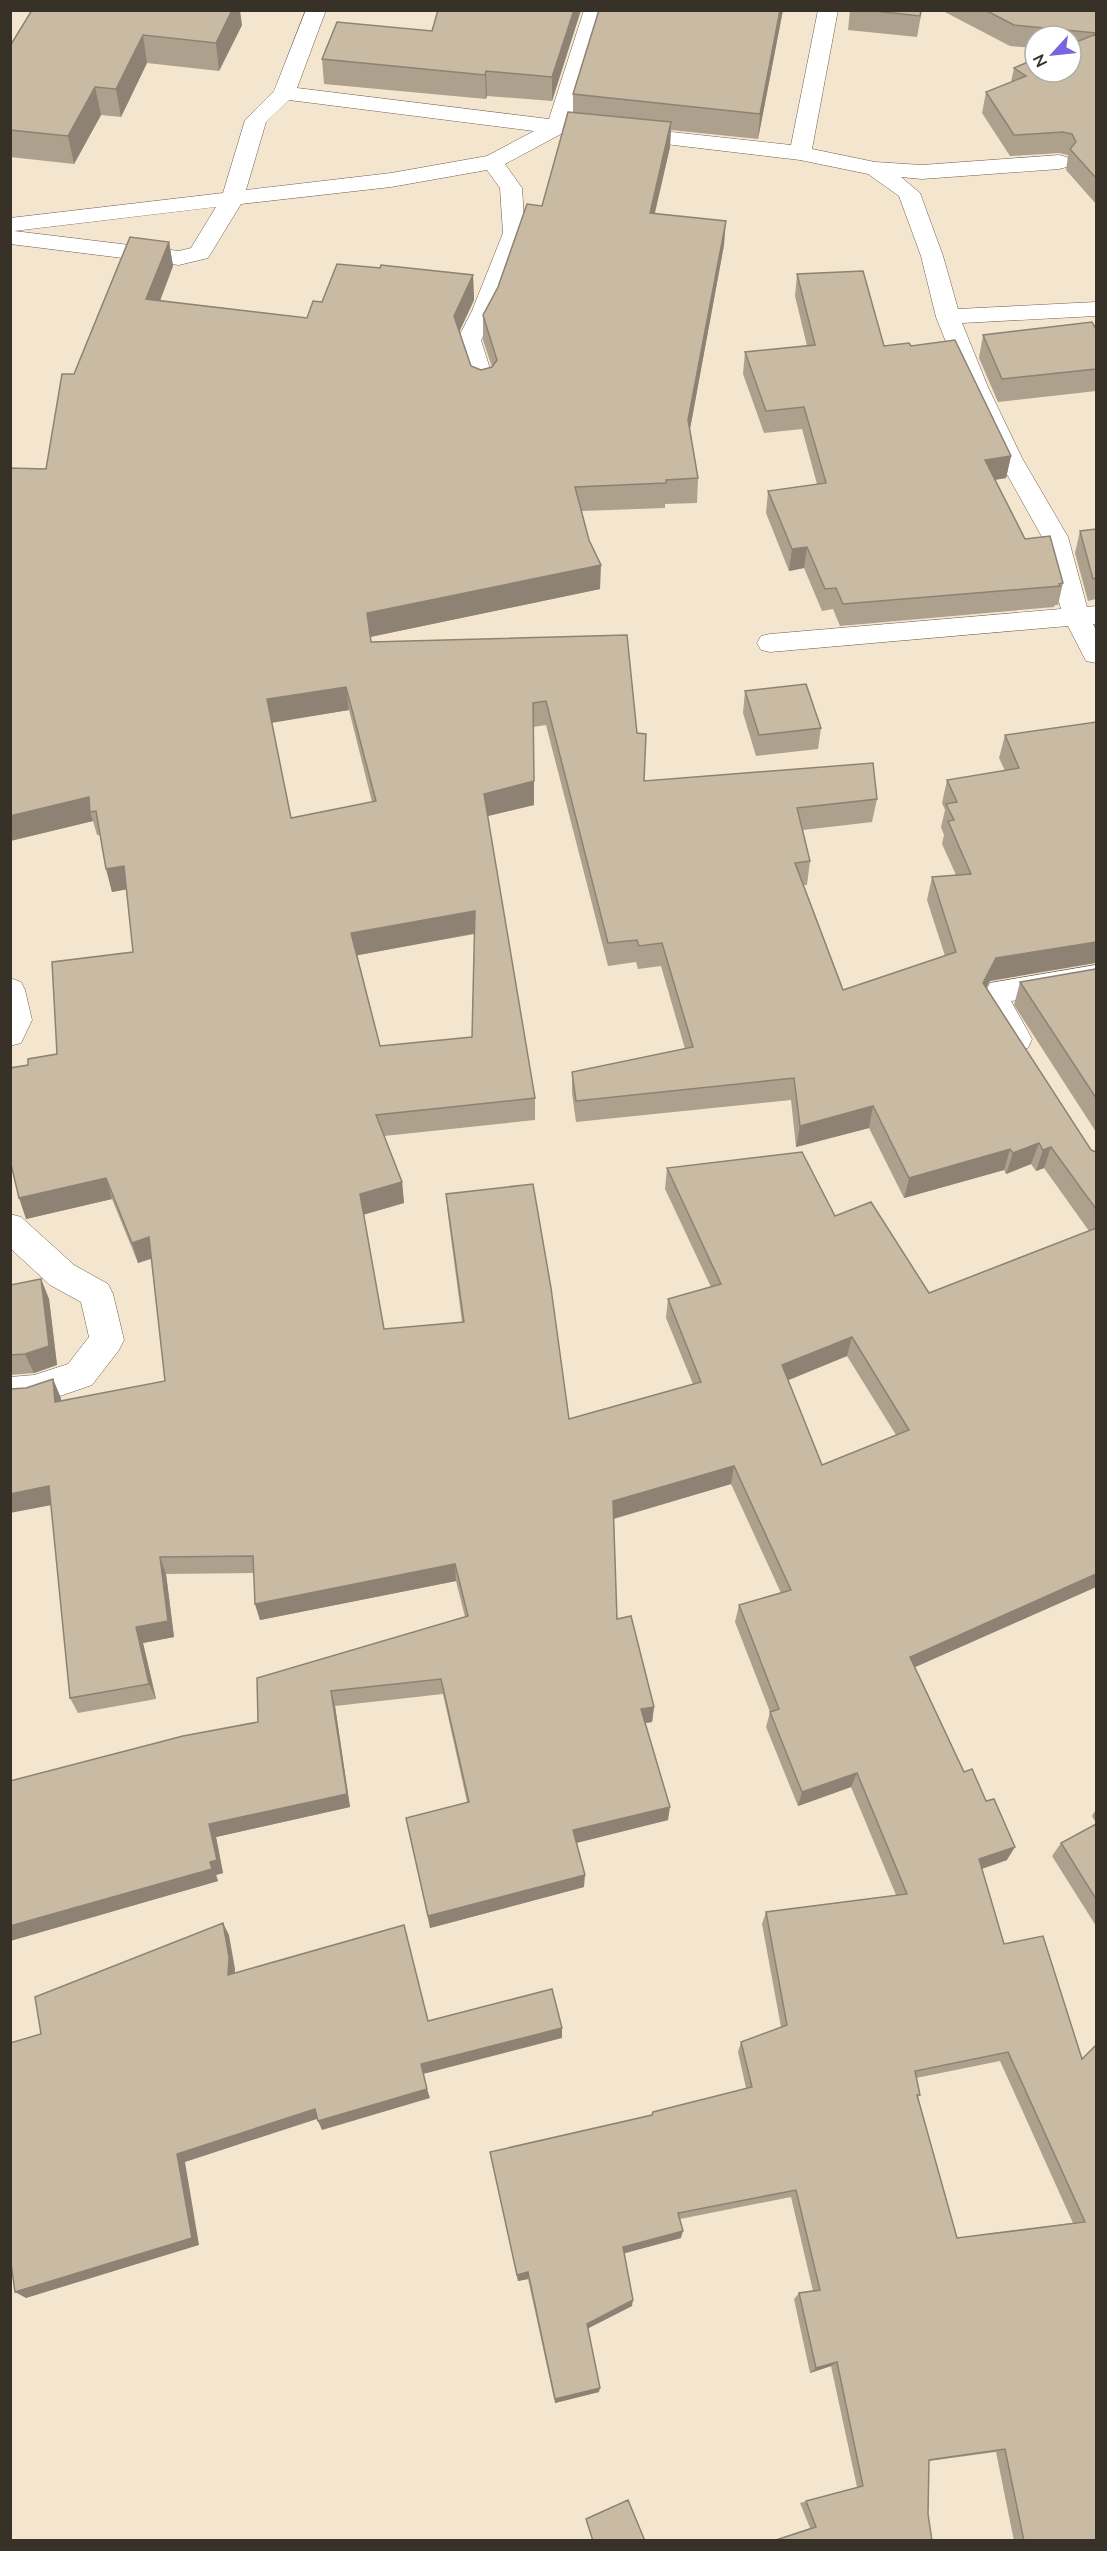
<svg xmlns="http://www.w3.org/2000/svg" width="1107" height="2551" font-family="'Nunito Sans',sans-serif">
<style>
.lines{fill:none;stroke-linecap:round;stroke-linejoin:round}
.street-casing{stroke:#6c5e4b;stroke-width:1}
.street{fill:#fff;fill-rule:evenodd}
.wall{fill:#ada08d;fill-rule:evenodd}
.shaded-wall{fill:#8d8273}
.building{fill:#c9baa4;stroke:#8d8273;stroke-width:1.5;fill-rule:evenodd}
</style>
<rect width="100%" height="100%" fill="#f4e5ce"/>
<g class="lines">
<defs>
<path id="street" d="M306 10H326L297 88 549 119 584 10H604L570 121 791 145 818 10H838L812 149 875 162 922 165 1059 155 1067 157 1070 162 1067 167 1059 169 922 179 901 177 920 193 943 256 958 309 1096 302V316L962 323 988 387 1022 458 1068 537 1087 607 1096 606V624H1093L1096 630V663L1086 661 1068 626 770 652 761 650 757 643 761 636 770 634 1061 609 1042 537 998 458 964 387 936 317 921 256 899 196 868 174 800 160 623 139 561 134 505 164 522 188 525 233 496 311 481 340 495 385 492 390 483 393 474 390 471 385 457 340 472 311 503 233 500 188 487 170 391 187 241 204 208 258 179 265 10 244V218L223 193 245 120 274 91ZM289 100 534 131 487 156 391 173 246 190 266 122ZM216 207 191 248 179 251 14 231Z
M1096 965V988L1011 1001 1032 1039 1028 1048 1017 1051 1006 1048 979 1004 990 983Z
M10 978 21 982 25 990 32 1020 21 1043 10 1046Z
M10 1214 21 1217 74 1265 108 1284 113 1294 124 1340 119 1350 92 1385 34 1405 10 1407V1377L34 1375 68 1364 89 1337 81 1302 50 1285 10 1248Z"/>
</defs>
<use href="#street" class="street-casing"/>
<use href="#street" class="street"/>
</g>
<path class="wall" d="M438 10H581L552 101 487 96 486 99 324 84 322 59 432 31Z
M599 10H783L758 139 671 130 670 147 655 213 724 245 690 429 698 478 697 503 665 504V508L582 511 600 589 370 637 371 642 627 635 637 733 644 781 877 799 872 822 803 830 810 861 807 885H803L843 990 945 956 927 900 932 877 956 875 942 844 944 835 941 827 945 810 942 803 947 780 1005 771 999 758 1005 735 1096 722 986 988 1091 1150 1096 1152V1587L915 1667 964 1772 1007 1860 982 1869 1004 1944 1082 2059 1096 2541H1014L996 2452 929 2461 928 2514 932 2541H771L810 2528 800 2503 857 2487 831 2366 810 2373 794 2299 799 2293 813 2291 791 2197 680 2219 681 2238 624 2253 632 2306 588 2328 599 2392 555 2403 528 2279 518 2281 490 2152 652 2115 746 2088 738 2052 741 2042 781 2027 762 1924 766 1912 896 1895 851 1787 798 1806 766 1727 770 1712 735 1622 739 1605 781 1593 731 1484 614 1519 617 1619 654 1707 652 1722 645 1723 668 1820 576 1843 584 1887 430 1928 409 1832 467 1802 443 1694 335 1706 350 1807 216 1837 223 1873 216 1875 218 1881 10 1941 258 1722 465 1617 456 1581 260 1620 255 1604 254 1573 166 1574 174 1637 143 1643 156 1699 78 1713 70 1698 51 1505 26 1388 53 1379 61 1401 165 1381 151 1259 138 1263 112 1199 26 1219 28 1065 57 1054 133 952 126 889 112 892 100 835H97L93 821 10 841V468L46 469 74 374 169 242 173 266 160 301 307 318 322 302 380 268 473 275 474 300 459 332 471 366 481 370 492 367 483 340V315L542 206 573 113V94ZM349 710 372 802 291 818 272 722ZM546 725 608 966 636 962 638 969 661 966 685 1049 572 1072V1093L576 1122 791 1100 796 1147 869 1128 904 1198 1004 1170 1006 1174 1031 1164 1036 1171 1044 1168 1089 1231 929 1293 835 1216 667 1168 665 1189 711 1287 668 1299 666 1318 693 1384 569 1419 446 1194 448 1215 462 1322 384 1329 363 1215 404 1203 402 1182 384 1136 535 1120V1098L487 816 534 805 533 727ZM475 934 472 1037 380 1046 357 955ZM847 1356 896 1435 822 1465 788 1380ZM1000 2061 1073 2223 957 2238 918 2097 920 2095 916 2078Z
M850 10H922L917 37 848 30Z
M941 10H1096V204L1066 170 1068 156V155L1059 153 1010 156 982 113 986 92 1011 82 1014 68 1071 72V36H1035V48L1010 46Z
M242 25 219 71 147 63 121 117 101 115 74 164 10 157V46Z
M797 274 884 346H911L1011 456 1006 478 995 480 1025 539 1063 583 1058 605H1055L1054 607 840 626 833 609 822 611 804 568 789 571 766 513 768 491 817 484 802 429 764 433 743 374 745 352 807 346 795 296Z
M1096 329V391L998 402 979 358 983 335Z
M1096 529V599L1088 601 1075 553 1080 531Z
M745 691 821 728 818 749 756 756 743 713Z
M1096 969V1132L1014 1005 1020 982Z
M41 1279 49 1299 57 1365 34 1373 10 1375V1285Z
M1096 1809V1823L1092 1816Z
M1096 1824V1926L1052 1856 1061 1843Z"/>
<path class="shaded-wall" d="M232 10H240L242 25 219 71 216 43Z
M574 10H581L552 101V77Z
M780 10H783L758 139 760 114Z
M143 35 147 63 121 117 116 89Z
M486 71 487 96 486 99 485 75Z
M95 87 101 115 74 164 68 136Z
M671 122 670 147 649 237 650 213Z
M726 221 724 245 687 445 688 420Z
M169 242 173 266 151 324 146 299Z
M473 275 474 300 455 341 454 316Z
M1011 456 1006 478 980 482 985 460Z
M807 547 804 568 789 571 792 549Z
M601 565 600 589 370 637 367 613Z
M346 687 349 710 271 723 267 699Z
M534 781V805L484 817V794Z
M89 797 90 812 93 821 10 841V816Z
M124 866 129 889 112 892 106 869Z
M475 911 476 933 354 956 351 933Z
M1096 942V963L990 981 977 1005 983 983 996 958Z
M873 1106 869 1128 796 1147 800 1126Z
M1039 1143 1031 1164 1006 1174 1013 1153Z
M1051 1147 1044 1168 1036 1171 1043 1150Z
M1010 1149 1004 1170 904 1198 909 1178Z
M106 1178 112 1199 26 1219 19 1198Z
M402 1182 404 1203 362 1215 360 1194Z
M149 1237 155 1257 138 1263 132 1243Z
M41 1279 49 1299 57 1365 34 1373 25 1354Z
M852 1337 847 1356 779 1384 782 1365Z
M53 1379 61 1398 63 1420 55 1402Z
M734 1466 731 1484 612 1519 613 1501Z
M49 1486 57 1504 10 1513V1494Z
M160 1557 166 1574 174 1637 143 1643 156 1699 149 1684 136 1627Z
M455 1564 456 1581 260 1620 255 1604Z
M1096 1574V1587L904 1672 910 1657Z
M331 1691 335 1706 350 1807 216 1837 223 1873 216 1875 218 1881 10 1941V1926L210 1862 209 1824Z
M654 1707 652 1722 639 1724 641 1709Z
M857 1773 851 1787 798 1806 802 1792Z
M670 1807 668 1820 572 1844 573 1830Z
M1015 1847 1007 1860 972 1872 979 1859Z
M585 1875 584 1887 430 1928 428 1916Z
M223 1923 229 1935 235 1969 234 1986 228 1975Z
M562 2028V2038L423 2074 421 2064Z
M427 2089 430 2098 322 2130 318 2121Z
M315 2109 320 2118 185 2162 199 2245 26 2298 15 2292 177 2154Z
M683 2231 681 2238 622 2254 623 2247Z
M528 2272V2279L518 2281 517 2275Z
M633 2300 632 2306 587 2329V2324Z
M837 2362 831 2366 810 2373 816 2368Z
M600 2388 599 2392 555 2403V2399Z"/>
<path class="building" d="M32 10H232L216 43 143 35 116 89 95 87 68 136 10 130V46Z
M438 10H574L552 77 486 71 485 75 322 59 337 22 432 31Z
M599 10H780L760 114 573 94Z
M866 10H921L920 16Z
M985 10H1096V33L1014 25Z
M1096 34V178L1070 149 1076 142 1072 134 1063 132 1014 135 986 92 1026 76 1014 68 1035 59V72H1071V44Z
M568 112 671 122 650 213 726 221 688 420 698 478 666 480V483L575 487 589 540 601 565 367 613 371 642 627 635 637 733 646 734 644 781 873 763 877 799 797 808 810 861 795 863 843 990 956 952 932 877 971 874 948 821 954 820 946 804 957 802 947 780 1019 768 1005 735 1096 722V942L996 958 983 983 1091 1150 1096 1152V1209L1051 1147 1043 1150 1039 1143 1013 1153 1010 1149 909 1178 873 1106 800 1126 794 1078 576 1101 572 1072 693 1047 662 943 639 946 637 940 608 943 546 701 533 703 534 781 484 794 535 1098 376 1115 402 1182 360 1194 384 1329 464 1322 446 1194 533 1184 551 1288 569 1419 701 1382 668 1299 721 1284 667 1168 802 1152 835 1216 871 1202 929 1293 1096 1228V1574L910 1657 964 1772 972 1769 986 1801 994 1799 1015 1847 979 1859 1004 1944 1043 1936 1082 2059 1096 2045V2541H1024L1005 2449 929 2460 928 2514 932 2541H773L816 2527 806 2501 863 2486 837 2362 816 2368 799 2293 820 2290 796 2190 678 2213 683 2231 623 2247 633 2300 587 2324 600 2388 555 2399 528 2272 517 2275 490 2152 652 2115 653 2112 752 2087 741 2042 787 2025 766 1912 907 1894 857 1773 802 1792 770 1712 779 1709 739 1605 791 1590 734 1466 613 1501 617 1619 631 1616 654 1707 641 1709 670 1807 573 1830 585 1875 428 1916 406 1818 469 1802 441 1679 331 1691 347 1794 209 1824 217 1860 210 1862 212 1869 10 1926V1781L183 1736 258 1722 257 1678 468 1616 455 1564 255 1604 253 1556 160 1557 168 1621 136 1627 149 1684 70 1698 49 1486 10 1494V1389L26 1388 53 1379 55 1402 165 1381 149 1237 132 1243 106 1178 19 1198 10 1160V1068L28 1065V1059L57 1054 52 962 133 952 124 866 106 869 96 811 90 812 89 797 10 816V468L46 469 62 374H74L130 237 169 242 146 299 307 318 313 301 322 302 337 264 380 268 381 265 473 275 454 316 471 366 481 370 492 367 497 360 483 315 498 287 527 204 542 206ZM346 687 376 801 291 818 267 699ZM475 911 472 1037 380 1046 351 933ZM852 1337 909 1430 822 1465 782 1365ZM1008 2052 1085 2222 957 2238 917 2095H920L915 2071Z
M863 271 884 346 909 343 911 346 955 340 1011 456 985 460 1025 539 1050 536 1063 583 1059 584 1060 586 843 604 836 588 825 589 807 547 792 549 768 491 826 483 804 407 766 411 745 352 815 345 797 274Z
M1092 322 1096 329V369L1002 379 983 335Z
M1096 529V578L1093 579 1080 531Z
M806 684 821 728 759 735 745 691Z
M1096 969V1098L1020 982Z
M41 1279 49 1346 25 1354 10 1355V1285Z
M1096 1824V1899L1061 1843Z
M223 1923 229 1957 228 1975 404 1925 428 2021 552 1989 562 2028 421 2064 427 2089 318 2121 315 2109 177 2154 192 2238 15 2292 10 2256V2043L41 2034 35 1997Z
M628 2500 645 2541H593L586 2519Z"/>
<rect width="1107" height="2551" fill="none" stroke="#373128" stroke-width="24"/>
<g transform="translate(1053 54) rotate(243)"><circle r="28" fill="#ffffff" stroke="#afada9" stroke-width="1.5"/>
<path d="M0-4.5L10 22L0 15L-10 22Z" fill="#7a64df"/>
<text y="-9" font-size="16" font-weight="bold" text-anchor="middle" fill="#373128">N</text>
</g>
</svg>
